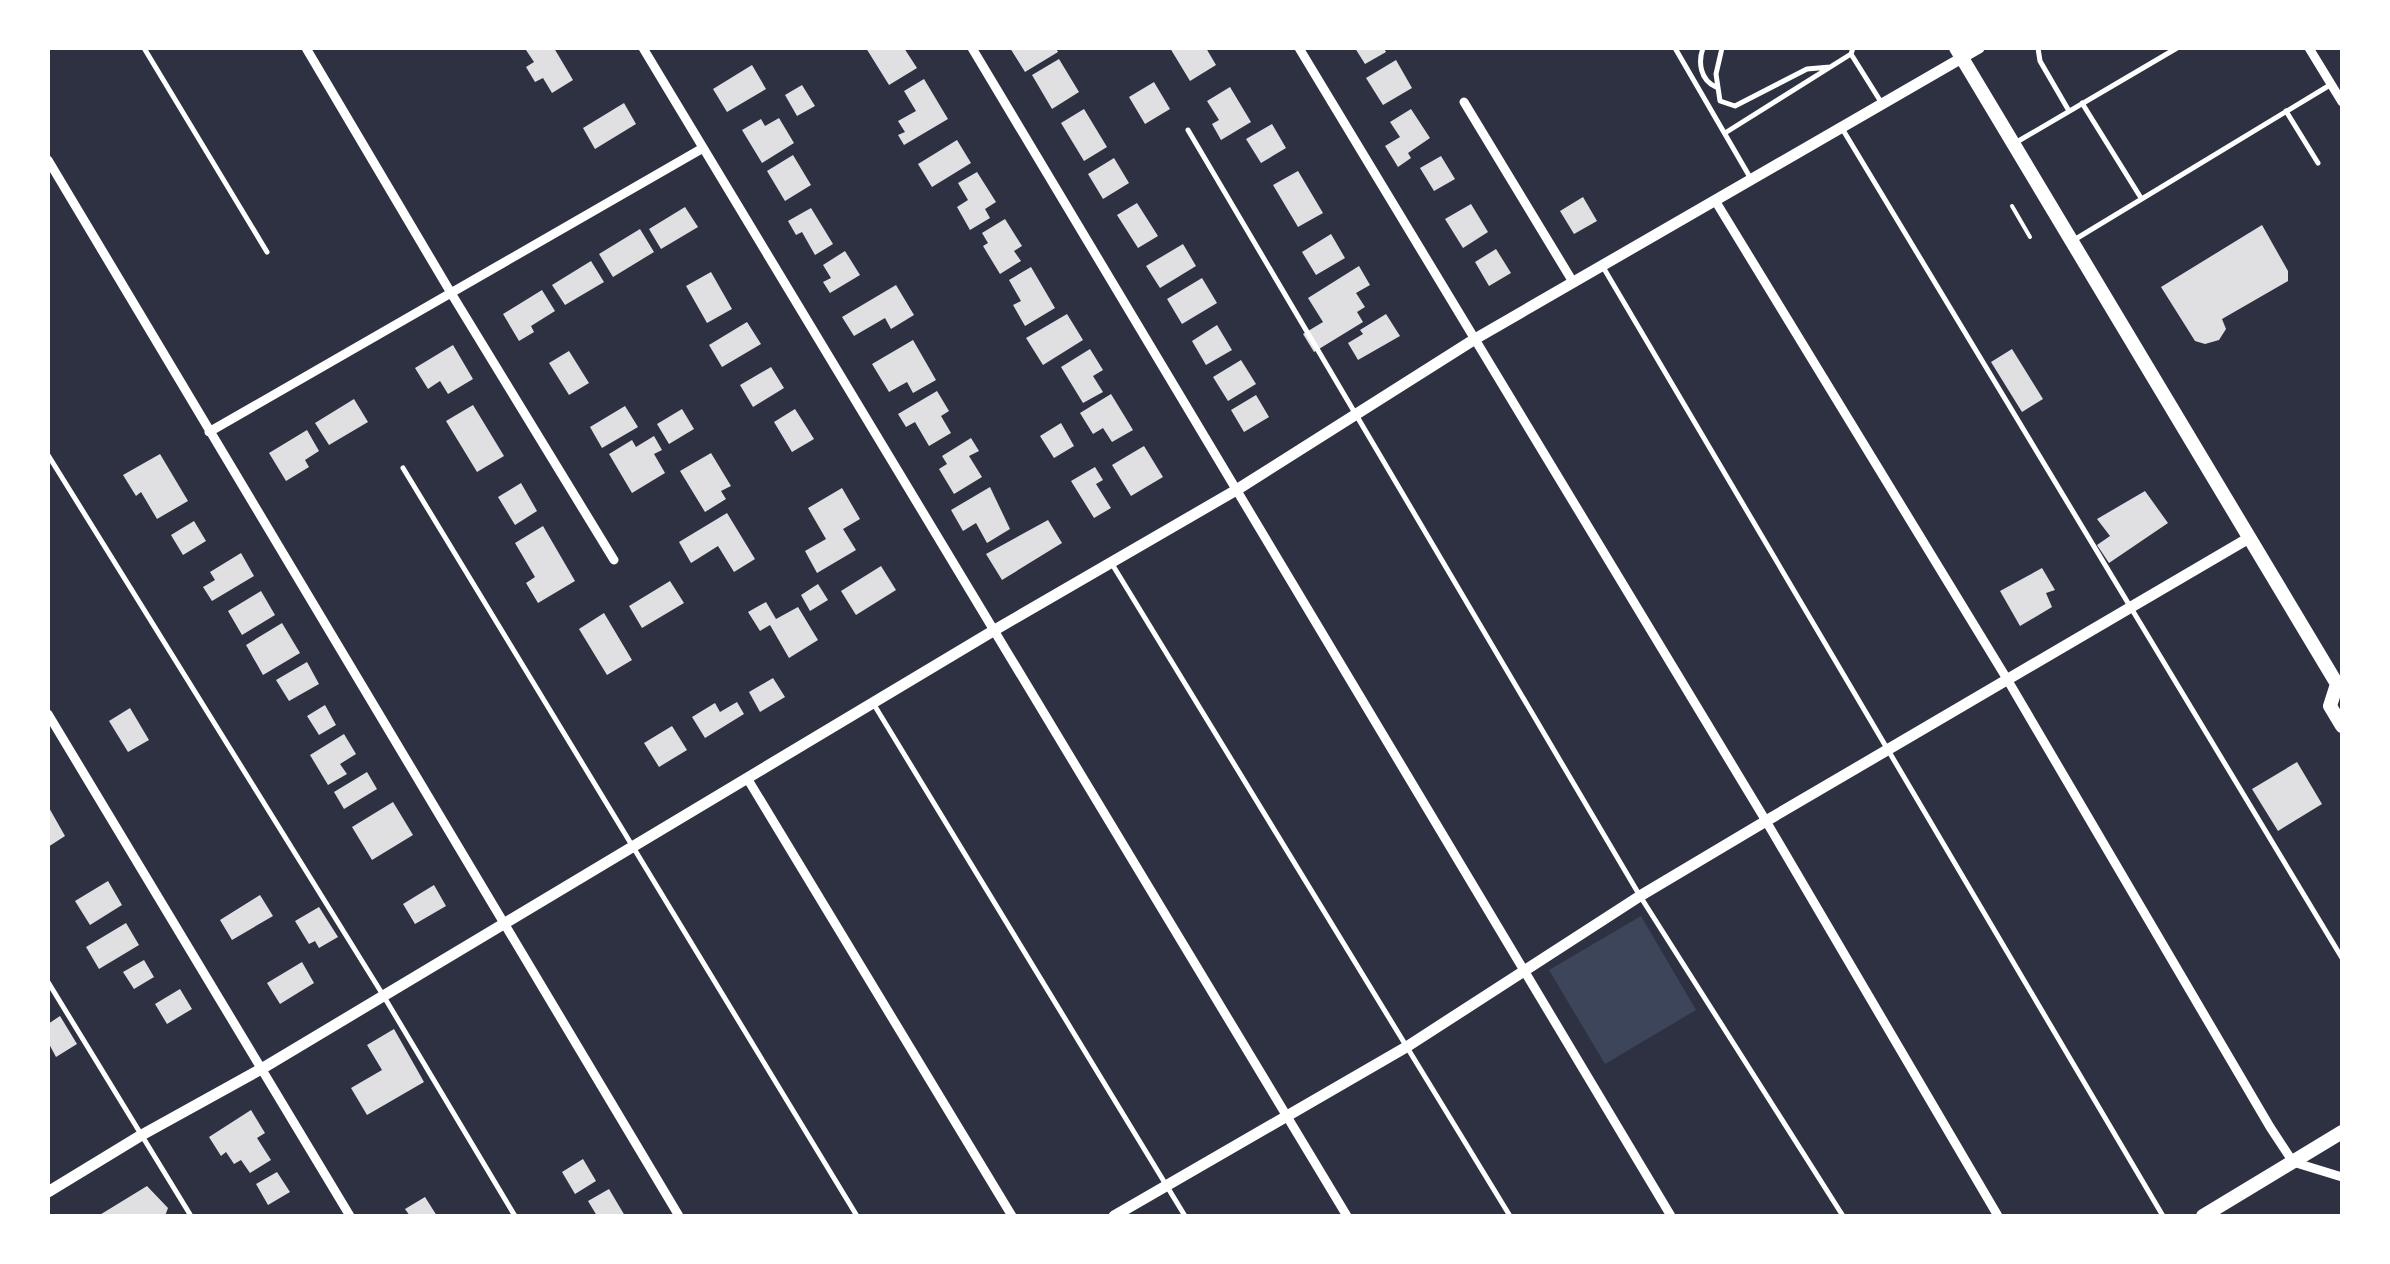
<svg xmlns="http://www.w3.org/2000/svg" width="2390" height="1264" font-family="'Crimson Pro',serif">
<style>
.green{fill:#3c4559}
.building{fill:#e0e0e3}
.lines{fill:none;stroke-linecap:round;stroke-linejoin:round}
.path{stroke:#fff;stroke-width:4}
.service{stroke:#fff;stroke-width:5}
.minor{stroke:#fff;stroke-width:9}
.tertiary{stroke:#fff;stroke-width:11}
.primary{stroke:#fff;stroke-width:14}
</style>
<rect width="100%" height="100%" fill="#2d3142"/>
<path class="green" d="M1641 916 1696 1010 1605 1064 1549 970Z"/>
<path class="building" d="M531 48H554L573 80 552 93 543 78 535 82 526 67 534 62 526 50Z
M866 48H904L917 68 889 85Z
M1010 48H1056L1058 52 1025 72Z
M1170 48H1206L1216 65 1190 81Z
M1355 48H1384L1386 52 1365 64Z
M1059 59 1079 92 1052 109 1032 75Z
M1396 60 1412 88 1383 105 1366 78Z
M752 65 766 89 727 112 713 89Z
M924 79 948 119 904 145 898 135 905 132 898 121 916 111 904 91Z
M1154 82 1170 109 1145 124 1129 97Z
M802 85 815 106 797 116 785 95Z
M1230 87 1251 122 1221 140 1212 124 1219 120 1207 101Z
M624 103 636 124 595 149 583 128Z
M1084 109 1107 147 1084 161 1061 123Z
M1411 109 1430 138 1408 153 1411 158 1398 167 1385 146 1400 137 1390 122Z
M779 118 794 143 762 163 742 130 761 119 765 126Z
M1272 124 1286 148 1261 163 1246 139Z
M957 140 971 163 932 187 918 164Z
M793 155 811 185 785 201 767 171Z
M1441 156 1455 179 1434 191 1420 168Z
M1114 158 1129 183 1103 199 1088 174Z
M1298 171 1323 213 1298 227 1273 185Z
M977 172 996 202 985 209 990 218 970 230 957 207 968 200 958 183Z
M1583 197 1597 221 1574 234 1560 211Z
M1137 203 1158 236 1138 248 1117 215Z
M1471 204 1488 232 1463 248 1445 219Z
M685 207 698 227 661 249 649 229Z
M811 208 833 244 815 255 802 232 796 235 788 221Z
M1005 219 1022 246 1014 251 1021 261 1000 274 983 246 988 243 982 233Z
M2262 225 2288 271V281L2222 319 2226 329 2219 340 2205 344 2195 341 2161 287Z
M640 229 654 252 613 277 599 254Z
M1331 234 1345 258 1316 275 1302 252Z
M1183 244 1196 266 1160 288 1146 266Z
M1496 249 1511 273 1489 286 1475 262Z
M845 251 860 275 830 293 823 282 831 278 823 265Z
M591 261 604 282 565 305 552 285Z
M1359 266 1370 285 1356 293 1365 307 1357 312 1363 322 1314 352 1303 334 1323 322 1308 298Z
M1031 267 1055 308 1025 326 1013 305 1021 301 1009 280Z
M711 272 732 309 707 323 686 286Z
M1202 278 1217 303 1182 324 1167 299Z
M896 285 914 315 891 329 885 318 854 336 842 317Z
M542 290 555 311 531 326 534 332 519 341 503 314Z
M1067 314 1083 340 1043 365 1026 338Z
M1386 314 1400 336 1358 360 1348 343 1363 334 1360 330Z
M747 322 761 344 722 367 709 345Z
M1217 325 1232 350 1206 365 1192 341Z
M913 340 936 380 913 393 907 382 889 392 872 364Z
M453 345 473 379 448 394 440 381 428 389 415 368Z
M1090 349 1103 370 1093 376 1103 392 1083 403 1061 367Z
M2012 349 2043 399 2022 412 1991 362Z
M569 351 589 383 569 395 549 363Z
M1241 360 1256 384 1228 401 1213 377Z
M771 367 784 388 753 407 740 385Z
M937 391 949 411 941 416 951 433 929 446 915 422 906 427 898 414Z
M1111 394 1133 430 1112 442 1103 428 1093 434 1080 413Z
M1256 395 1269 417 1244 432 1231 410Z
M354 399 368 422 329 445 315 423Z
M473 405 504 456 477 472 446 421Z
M625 406 638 427 602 448 590 427Z
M682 409 694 429 669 444 657 424Z
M795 409 814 439 792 452 774 422Z
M1061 423 1074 446 1054 458 1040 436Z
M307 430 319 451 305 460 309 467 286 481 269 453Z
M654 436 662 450 654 454 665 473 632 493 609 454 632 440 636 447Z
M971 438 979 451 969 456 982 477 954 494 939 469 947 464 942 456Z
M1144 446 1163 477 1131 496 1112 465Z
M711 453 731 486 721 491 726 499 705 512 680 471Z
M160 454 188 501 157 519 141 492 136 496 123 475Z
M1095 467 1103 480 1096 484 1111 508 1094 518 1071 481Z
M521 483 537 511 515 525 498 497Z
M990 487 1010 529 987 543 976 523 963 531 951 510Z
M842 488 860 519 843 529 856 550 817 573 805 551 826 539 808 508Z
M2145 491 2168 523 2109 563 2097 545 2110 536 2097 519Z
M727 513 755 559 734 572 718 546 691 563 679 542Z
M1048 520 1062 543 1002 580 986 554Z
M194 521 206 541 183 555 171 535Z
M543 526 575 581 538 603 526 583 535 577 515 543Z
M241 553 254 576 212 601 203 587 215 580 210 572Z
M881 566 896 590 856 615 841 591Z
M2042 568 2055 590 2046 593 2052 607 2020 626 2000 591Z
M670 581 684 603 642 628 629 606Z
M818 584 828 600 810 611 801 595Z
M261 591 275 615 242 635 228 611Z
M766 602 776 619 798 607 818 640 789 658 770 625 760 631 748 612Z
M604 613 632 660 607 675 579 629Z
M282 623 300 653 263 675 246 645Z
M307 662 319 684 289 701 276 680Z
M773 678 785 697 760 712 749 692Z
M737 702 744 714 705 738 692 717 715 703 720 712Z
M325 705 336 725 319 735 307 716Z
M130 708 149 740 128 752 109 721Z
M672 726 687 750 659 767 644 743Z
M344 734 356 754 340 764 347 774 328 785 310 755Z
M2297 762 2322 804 2278 831 2252 789Z
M367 772 377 789 344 809 334 792Z
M393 802 413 835 372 860 352 827Z
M48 806 65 836 48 847Z
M108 881 122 905 90 925 75 901Z
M434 885 446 906 415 924 403 904Z
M260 895 273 916 232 940 220 920Z
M319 907 338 937 319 948 315 941 309 944 295 921Z
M126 923 139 945 99 969 86 947Z
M144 960 154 977 134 989 123 972Z
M302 962 314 983 280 1004 267 983Z
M180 989 192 1009 167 1024 155 1004Z
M60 1016 77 1044 56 1057 48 1042V1024Z
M394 1029 424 1082 367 1115 351 1088 382 1070 367 1045Z
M251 1110 265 1133 257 1138 271 1160 250 1173 241 1160 234 1164 226 1152 221 1156 209 1137Z
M583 1159 596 1181 575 1194 562 1172Z
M277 1172 290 1192 268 1205 256 1184Z
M147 1186 168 1208 165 1216H98Z
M609 1189 625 1216H597L588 1201Z
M425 1197 437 1216H410L405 1209Z"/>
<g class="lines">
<path class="path" d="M2012 206 2030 237"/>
<path class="service" d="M144 48 267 252
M1675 48 1751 179
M1703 48C1698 62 1700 80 1716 87
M1722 48 1716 74 1720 101 1735 106 1807 69 1830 67
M2038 48 2040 61 2069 111
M1851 54 1881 102
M2082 103 2141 198
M2286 111 2318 163
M1188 130 1640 896 1843 1216
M1843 130 2342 958
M1725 133 1851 54 1853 48
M2015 143 2177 48
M2074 240 2330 85
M1603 267 2163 1216
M48 455 383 995 515 1216
M403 468 857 1216
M1112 564 1510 1216
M873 703 1185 1216
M48 982 191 1216"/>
<path class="minor" d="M306 48 451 293 614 560
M643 48 1347 1216
M972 48 1671 1216
M1299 48 1766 821 1998 1216
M2309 48 2342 102
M1464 102 1573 282
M48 160 679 1216
M1716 202 2007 679 2270 1127 2293 1162 2342 1177
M209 432 703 148
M48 714 350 1216
M747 778 1012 1216"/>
<path class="tertiary" d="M48 1192 140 1136 263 1068 993 631 1238 489 1475 339 1979 48
M1114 1216 1408 1046 1640 896 1766 821 2249 538"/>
<path class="primary" d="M1956 48 2337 684 2342 687
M2337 684 2330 706 2342 726
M2203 1216 2342 1132"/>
</g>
<rect width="2390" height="1264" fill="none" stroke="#ffffff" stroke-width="100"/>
</svg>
